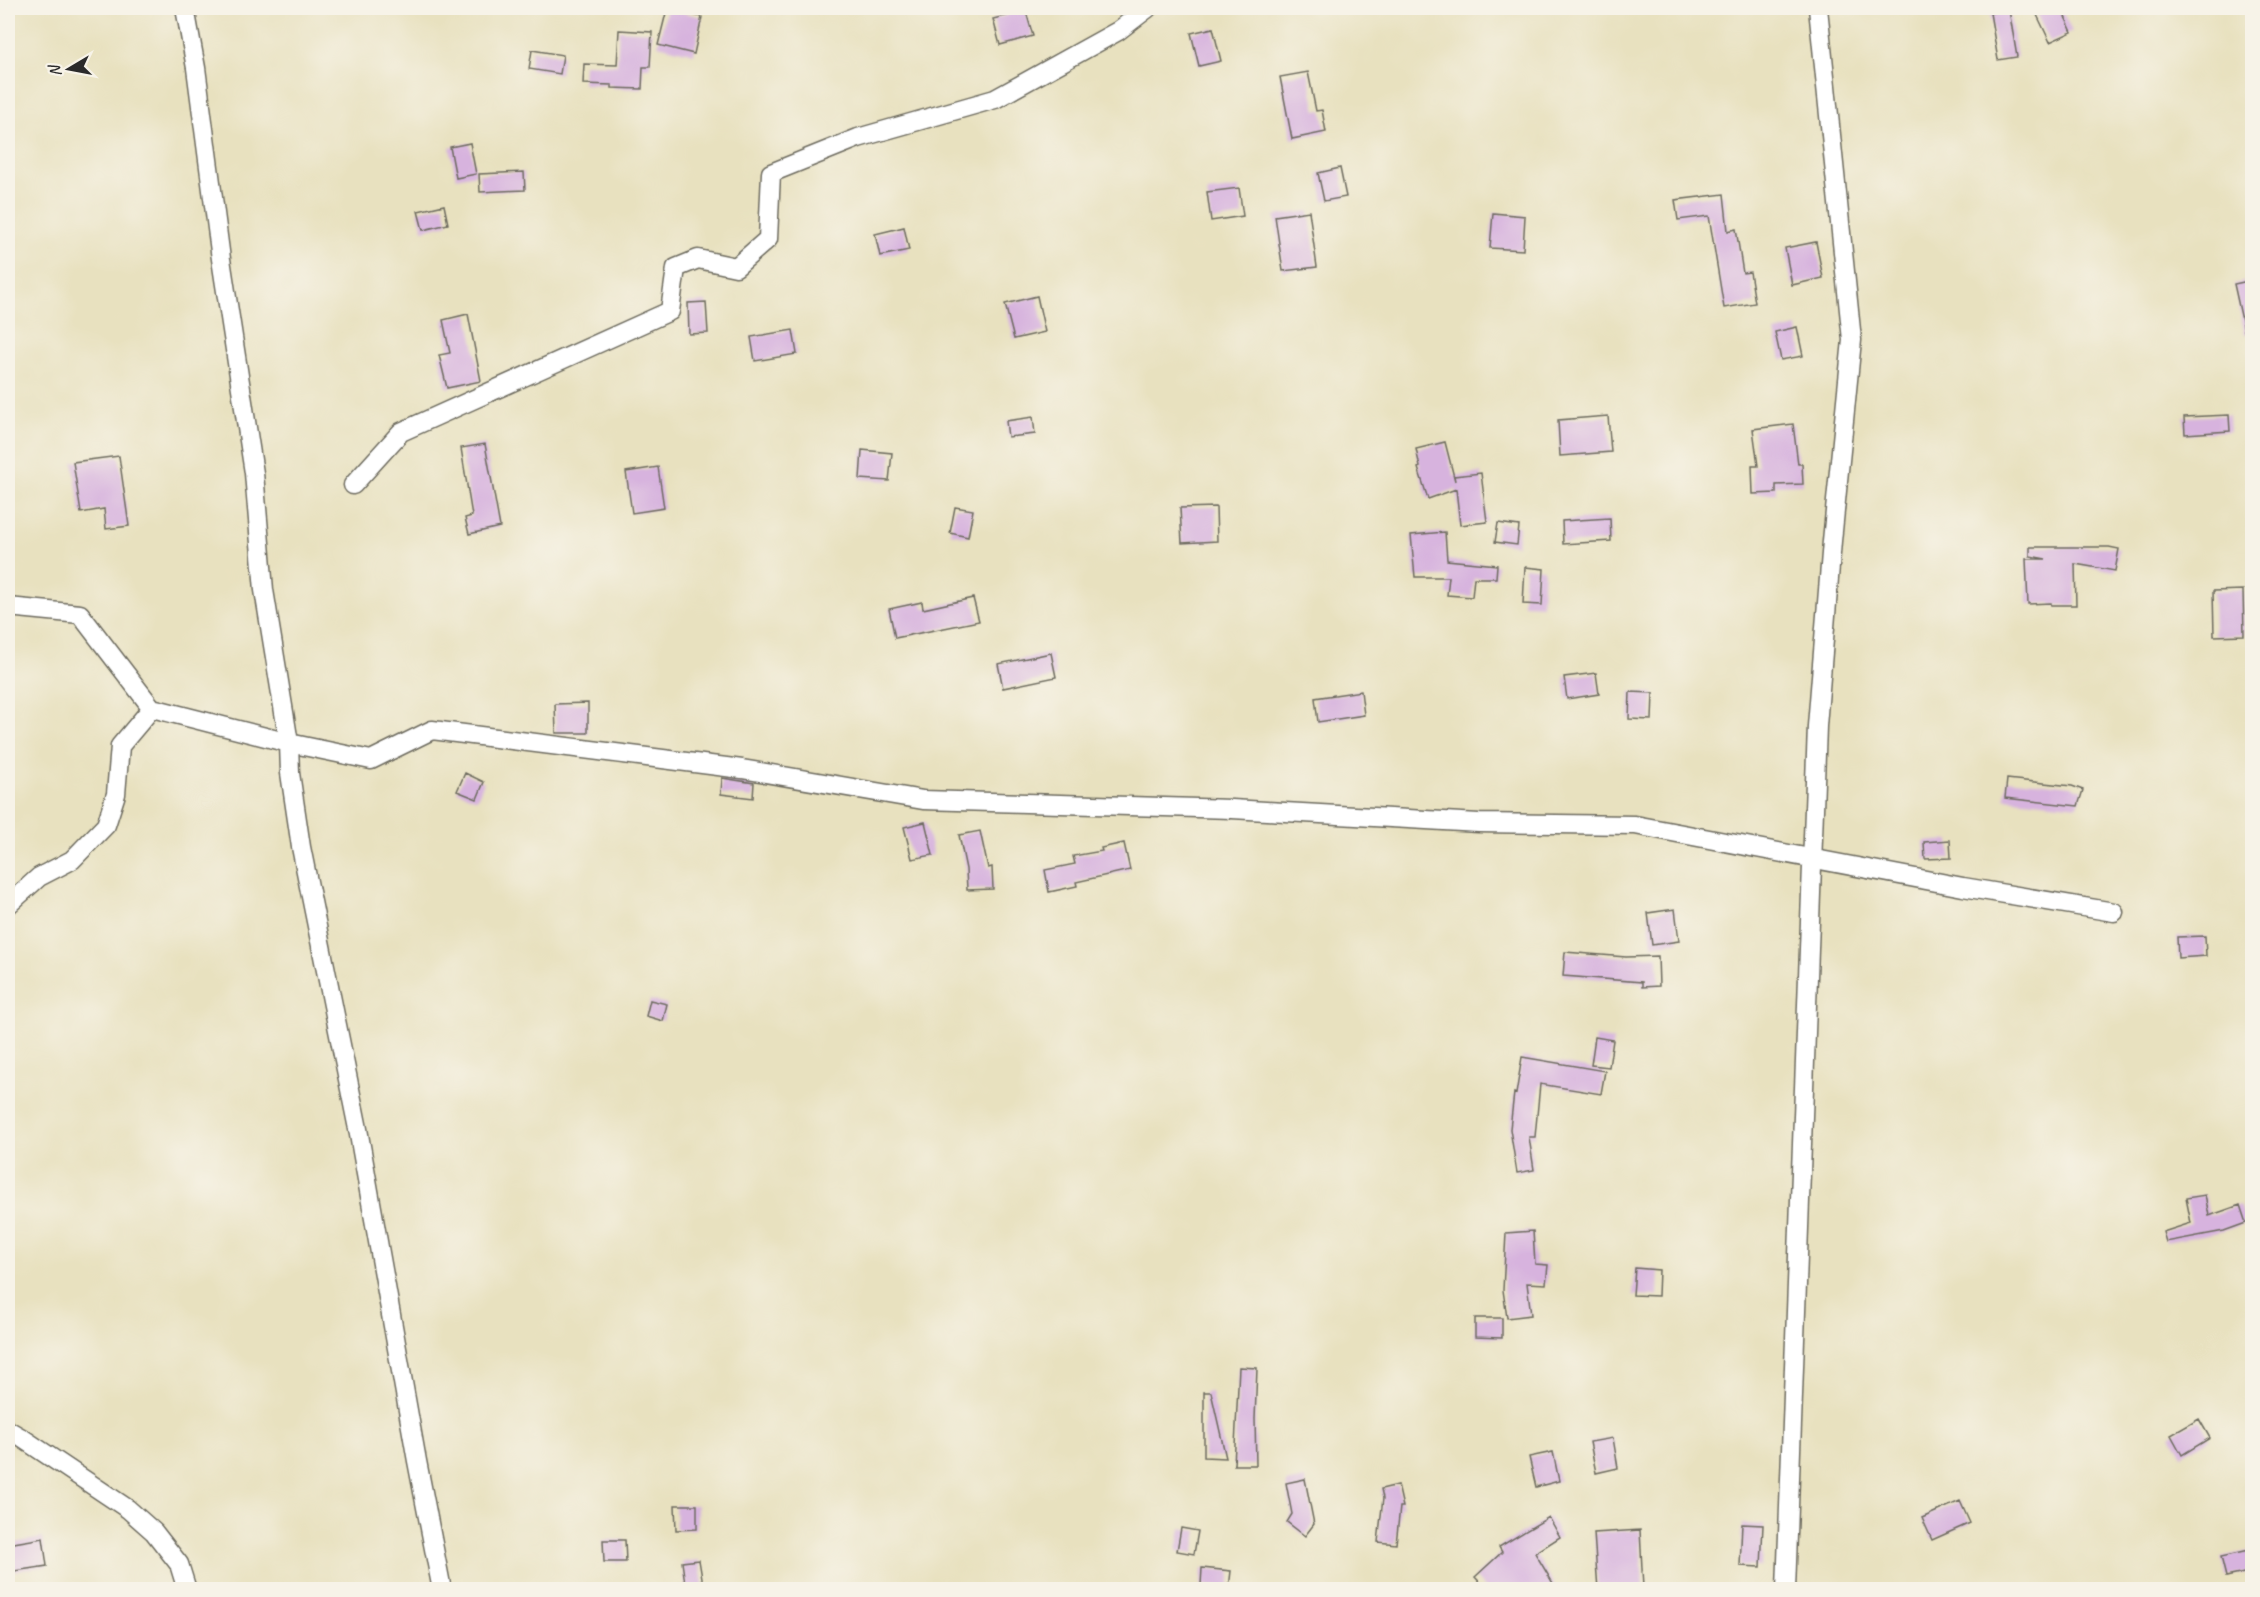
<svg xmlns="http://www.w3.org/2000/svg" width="2260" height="1597" font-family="Caveat,sans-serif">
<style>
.building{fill:#d7b3de}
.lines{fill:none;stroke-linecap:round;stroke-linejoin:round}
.minor-casing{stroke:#6d6b5f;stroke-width:21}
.minor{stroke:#fff;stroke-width:18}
</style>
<rect width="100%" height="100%" fill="#f7f3e8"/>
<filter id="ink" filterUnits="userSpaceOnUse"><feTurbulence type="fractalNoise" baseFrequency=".0167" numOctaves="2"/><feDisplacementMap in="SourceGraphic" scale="12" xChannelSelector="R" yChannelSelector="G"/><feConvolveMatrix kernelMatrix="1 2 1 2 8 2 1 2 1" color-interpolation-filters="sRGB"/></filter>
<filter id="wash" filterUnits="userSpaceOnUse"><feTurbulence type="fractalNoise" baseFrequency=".008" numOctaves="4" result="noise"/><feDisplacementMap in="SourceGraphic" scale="24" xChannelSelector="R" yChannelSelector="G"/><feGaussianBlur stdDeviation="1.35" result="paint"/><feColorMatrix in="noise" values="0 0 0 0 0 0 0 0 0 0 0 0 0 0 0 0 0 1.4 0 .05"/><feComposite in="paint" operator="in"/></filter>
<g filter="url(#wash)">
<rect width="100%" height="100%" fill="#e8e1bf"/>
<g id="blocks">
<path class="building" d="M1007 8H1025L1033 36 1000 45 993 19 1009 15Z
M2053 8H2061L2072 32 2050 42 2037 15Z
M667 9 702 17 694 54 658 45Z
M2009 10 2017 57 1998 60 1990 13Z
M1213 28 1221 61 1199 66 1191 33Z
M619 30 652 32 650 67H643L642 89 612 88V85L583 84 584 64 617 65Z
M532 50 563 55 560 74 529 69Z
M1308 72 1316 111 1322 110 1326 132 1292 139 1280 77Z
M470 143 476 174 456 178 450 147Z
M1340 168 1346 197 1324 201 1318 173Z
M524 172 525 190 480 192 479 174Z
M1239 188 1243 216 1211 221 1207 192Z
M1724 194 1728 231 1736 229 1743 273 1750 272 1755 303 1724 308 1709 216 1678 220 1675 200Z
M444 205 448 224 423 230 418 211Z
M1309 211 1317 267 1283 271 1275 216Z
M1493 213 1525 216 1523 250 1490 248Z
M904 227 909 250 880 256 875 234Z
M1816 242 1823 278 1792 285 1785 248Z
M2253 280V333L2245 334 2234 284Z
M1037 296 1045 332 1014 339 1005 304Z
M706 302 708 333 689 334 688 303Z
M468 314 481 381 447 388 439 355 450 353 443 320Z
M1797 327 1803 356 1781 360 1775 332Z
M793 330 797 354 755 361 751 337Z
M2229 415 2230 431 2185 434 2184 417Z
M1608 416 1611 452 1560 456 1558 420Z
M1033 417 1035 434 1008 437 1006 421Z
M1793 424 1798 464H1802L1803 484 1776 485V493L1753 494 1752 466H1758L1753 429Z
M1445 442 1455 481 1454 476 1481 473 1487 522 1460 525 1456 489 1428 499 1418 468 1420 467 1416 449Z
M485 444 500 527 469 534 465 518 472 516 461 448Z
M862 450 892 453 889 481 860 479Z
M119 456 129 526 106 529 104 509 81 513 73 462Z
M658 467 664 508 632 513 626 472Z
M955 507 973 510 968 537 950 533Z
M1216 507 1217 541 1182 543 1180 508Z
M1610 518 1611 541 1563 544 1562 521Z
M1498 523 1519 526 1517 545 1495 542Z
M1445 532 1447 560 1497 565 1496 578H1474L1472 597 1447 595 1449 577H1415L1411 535Z
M2030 547H2109L2119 549 2115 571 2075 564 2076 605H2051V603L2028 604 2026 559H2046L2030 556Z
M1525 567 1544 569 1542 605 1523 604Z
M2243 590 2244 635 2214 636 2213 591Z
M973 598 979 621 895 638 889 609 922 602 923 609Z
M1051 653 1056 677 1003 688 998 664Z
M1596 673 1599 694 1567 699 1564 677Z
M1361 691 1364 715 1318 722 1315 698Z
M1630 692 1653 693 1652 720 1629 719Z
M588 703V733H556L555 704Z
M465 773 484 782 477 799 457 791Z
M722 778 754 783 753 798 721 794Z
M2007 779 2072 786 2083 790 2078 806 2005 798Z
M925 822 933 855 912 859 904 827Z
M980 831 988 868 992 867 993 889 967 890 966 869 959 835Z
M1950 840 1951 858 1925 859 1924 842Z
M1124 843 1130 870 1076 882 1077 886 1049 892 1045 870 1075 864 1073 856 1102 851 1101 848Z
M1675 909 1679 941 1652 945 1648 913Z
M2205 936 2206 956 2178 958 2177 937Z
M1565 952 1626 957 1658 956 1659 986 1642 987V982L1563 976Z
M650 1000 667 1004 663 1021 646 1016Z
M1595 1037 1613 1040 1609 1067 1591 1065Z
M1522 1057 1605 1071 1601 1094 1540 1084 1535 1137H1529L1534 1170 1517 1173 1510 1129 1514 1093 1516 1094Z
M2205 1195 2209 1216 2240 1205 2246 1223 2224 1231 2166 1242 2163 1232 2191 1223 2186 1198Z
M1533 1231 1535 1264 1548 1265 1546 1284 1527 1283 1531 1315 1507 1318 1503 1290 1506 1233Z
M1635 1268 1659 1270 1658 1296 1633 1295Z
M1475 1318H1502V1338L1475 1337Z
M1239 1367 1257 1368 1255 1419 1256 1465H1234Z
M1204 1392H1211L1226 1458 1204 1457Z
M2199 1419 2210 1438 2182 1455 2171 1435Z
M1613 1438 1618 1468 1596 1473 1590 1442Z
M1553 1452 1559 1481 1536 1487 1529 1457Z
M1305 1479 1314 1524 1305 1536 1287 1522 1292 1514 1286 1483Z
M1398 1485 1403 1507H1400L1396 1544 1378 1542 1383 1498 1381 1489Z
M1960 1501 1970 1523 1932 1540 1922 1518Z
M675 1505H697V1529L676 1530Z
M1549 1517 1560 1537 1535 1553 1557 1590H1487L1475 1577 1502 1552 1499 1547Z
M1742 1524 1763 1525 1761 1567 1740 1566Z
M1181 1528 1198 1531 1194 1554 1177 1551Z
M1640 1530 1643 1588 1598 1590 1594 1533Z
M43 1538 47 1566 8 1572V1544Z
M603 1540H625L626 1562H604Z
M2253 1550V1571L2226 1577 2221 1557Z
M699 1560 704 1590H686L682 1562Z
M1202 1568 1231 1571 1229 1588 1201 1585Z"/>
</g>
</g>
<g filter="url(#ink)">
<use href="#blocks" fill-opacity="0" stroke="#6d6b5f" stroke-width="1.5"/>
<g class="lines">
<defs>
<path id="minor" d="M185 8 196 68 221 259 254 473 264 590 289 743 290 773 301 847 358 1129 417 1461 442 1590
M353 485 401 432 670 311 676 268 698 259 736 267 768 239 771 173 858 138 995 99 1118 31 1148 8
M8 607 80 614 152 708 120 746 116 794 106 825 72 860 39 877 8 905
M152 708 289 743 371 760 432 730 742 769 923 800 1232 809 1479 823 1635 825 1963 887 2114 912
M8 1430 22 1438 128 1509 154 1532 179 1564 187 1590
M1786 1590 1817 726 1832 541 1852 340 1818 8"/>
</defs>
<use href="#minor" class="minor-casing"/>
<use href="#minor" class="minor"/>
</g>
</g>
<rect width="2260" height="1597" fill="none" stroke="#f7f3e8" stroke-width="30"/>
<g transform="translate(69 69) rotate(260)" stroke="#f7f3e8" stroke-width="4.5" paint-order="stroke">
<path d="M0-4.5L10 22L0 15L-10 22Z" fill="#2b2b2b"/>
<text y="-9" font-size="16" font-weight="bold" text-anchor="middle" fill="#2b2b2b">N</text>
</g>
</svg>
